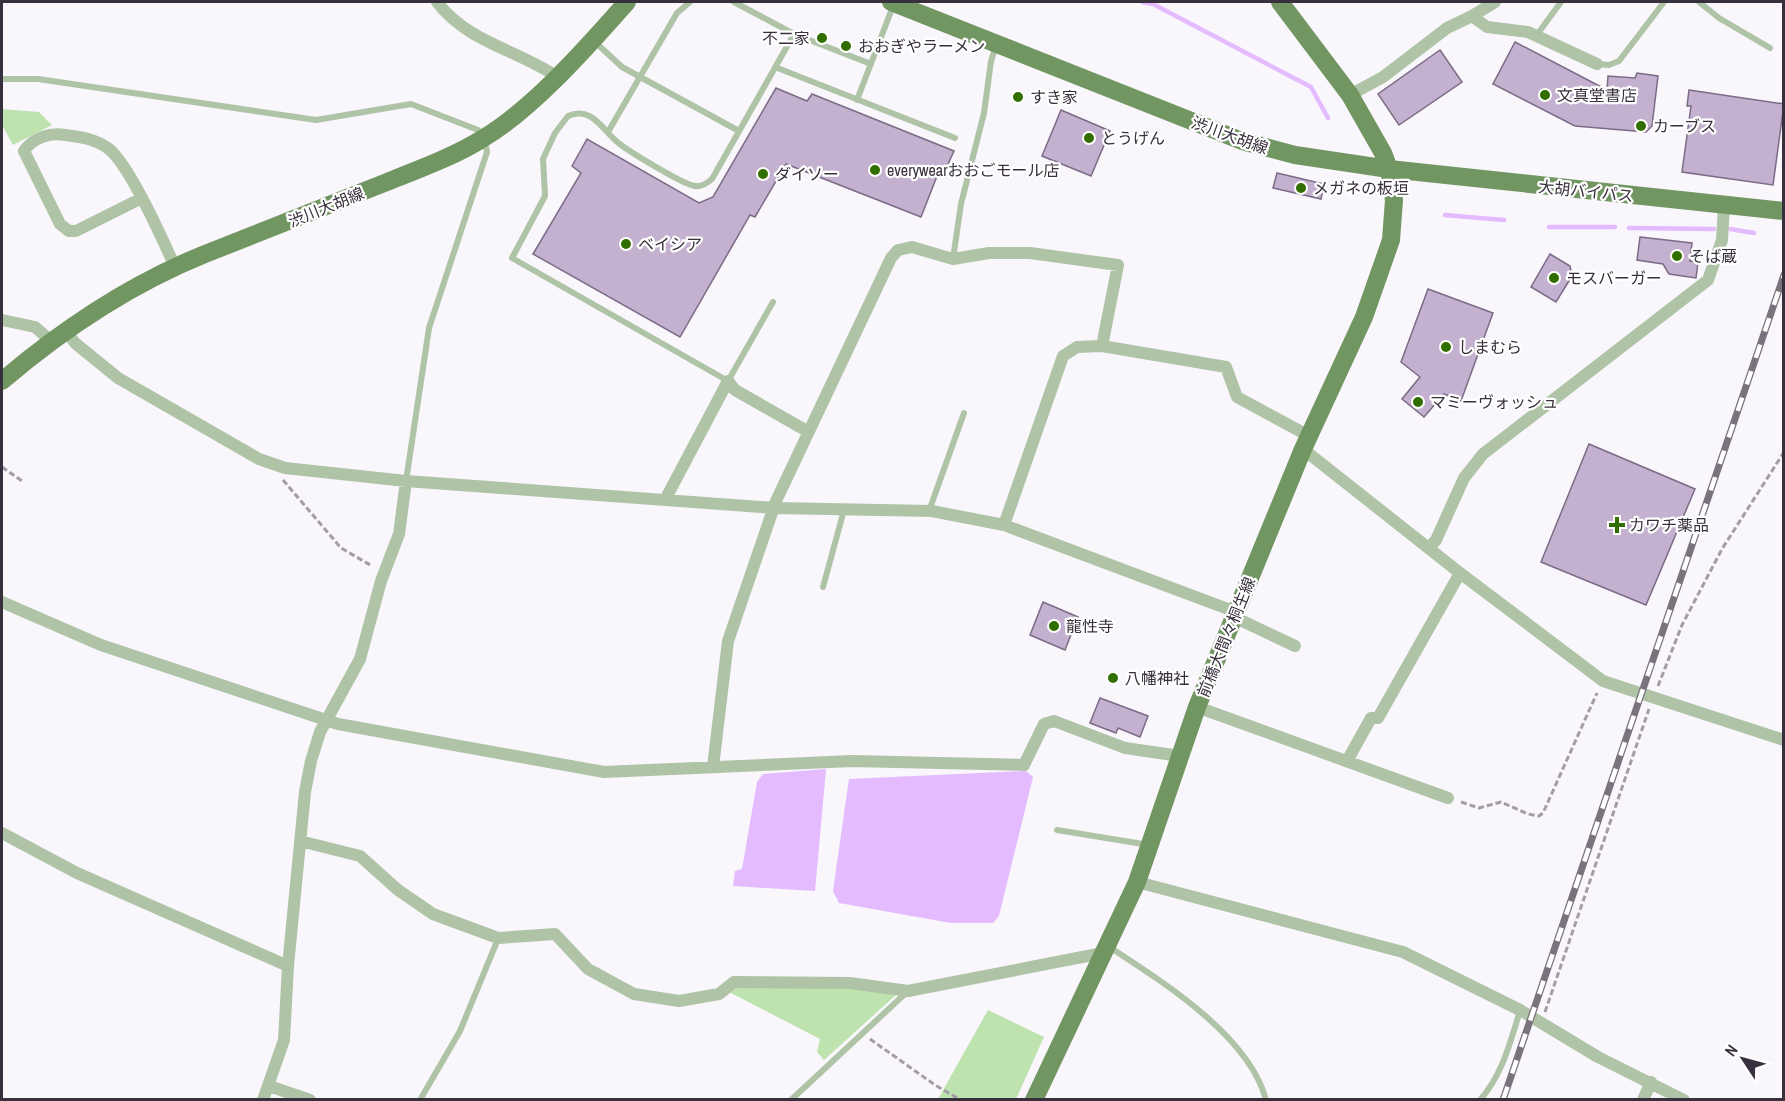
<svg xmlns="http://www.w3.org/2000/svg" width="1785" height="1101" font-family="'Archivo Narrow','Noto Sans JP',sans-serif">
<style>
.green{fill:#bee3ae}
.water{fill:#e4bbfe}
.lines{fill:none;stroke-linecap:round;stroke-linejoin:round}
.stream{stroke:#e4bbfe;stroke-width:4.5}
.building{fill:#c3b1cf;stroke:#7b6b86;stroke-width:1.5}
.path{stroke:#a39ea6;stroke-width:3;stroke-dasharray:6 3;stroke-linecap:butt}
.service{stroke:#afc3a6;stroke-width:6}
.minor{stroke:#afc3a6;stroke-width:12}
.primary{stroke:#729661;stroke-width:18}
.rail-casing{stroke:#7a737d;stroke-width:7}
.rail{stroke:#fff;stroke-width:4.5;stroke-dasharray:14;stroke-linecap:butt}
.poi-dot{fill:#316e00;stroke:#fff;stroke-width:2}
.labels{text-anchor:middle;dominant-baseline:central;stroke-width:4.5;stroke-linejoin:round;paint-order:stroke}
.poi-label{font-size:16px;fill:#38303c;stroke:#fff;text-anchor:start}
.street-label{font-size:16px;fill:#38303c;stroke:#fff}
</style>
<rect width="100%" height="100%" fill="#f9f6fc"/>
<path class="green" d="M2 109 39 112 52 125 13 145 2 125Z
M740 987H850L896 995 824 1060 817 1052 820 1039 729 992Z
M988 1010 1044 1037 1016 1099H938Z"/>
<path class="water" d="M826 769 815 891 733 886 735 871 742 869 757 782 763 774Z
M1026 771 1033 777 999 916 993 923H951L839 903 833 891 849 779Z"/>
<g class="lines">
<path class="stream" d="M1142 2 1153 4 1311 87 1328 118
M1445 215 1504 220
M1549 227H1615
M1629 228 1714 229
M1730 229 1754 233"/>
</g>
<path class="building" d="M1515 42 1607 90 1608 76 1635 78 1637 73 1658 76 1652 126 1646 132 1575 126 1493 84Z
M1440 50 1462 82 1399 125 1378 94Z
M776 88 807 101 812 94 954 151 944 173 939 171 921 217 786 164 755 217 750 215 680 337 533 254 581 173 572 166 587 139 699 203 713 197Z
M1689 90 1784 104 1773 185 1682 172 1691 106H1687Z
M1061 110 1110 131 1091 176 1042 156Z
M1277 173 1324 184 1321 199 1273 188Z
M1640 237 1692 243 1690 261 1698 262 1696 278 1669 274 1663 264 1637 260Z
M1550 254 1570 266 1572 276 1556 302 1531 287Z
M1428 289 1493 313 1461 401 1444 394 1424 417 1402 399 1420 377 1401 362Z
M1589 444 1695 489 1646 605 1541 562Z
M1043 602 1078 617 1065 650 1030 635Z
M1100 698 1148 716 1140 737 1118 728 1116 733 1090 723Z"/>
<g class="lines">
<path class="path" d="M2 467 22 481
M283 480 341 548 372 566
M1658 686 1682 625 1722 549 1784 452
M1461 802 1479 808 1501 802 1528 814 1539 816 1543 813 1597 693
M1545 1012 1649 709
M870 1039 935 1085 961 1100"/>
<path class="service" d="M734 2 794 34 871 64
M1699 2 1719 18 1770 48
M1536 36 1561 2
M595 42 622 67 739 131
M1597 64 1609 65 1619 61 1664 2
M775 67 955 138
M2 79H38L316 120 411 104 478 130 484 138 487 152 429 328 406 481
M857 100 893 6
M608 132 677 13 690 2
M953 259 961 204 984 113 991 61 996 46
M773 302 728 381 512 258 545 196 543 159 555 133 568 116C593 105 603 132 621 145 632 153 684 185 695 186 702 187 707 183 712 179L794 34
M929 511 964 413
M823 587 844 510
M1057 830 1149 845
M1108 946C1161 981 1249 1035 1266 1100
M420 1100 460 1031 498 939
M791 1100 908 991
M1480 1100C1503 1074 1510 1042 1520 1011"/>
<path class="minor" d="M437 2C466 41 517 50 556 76
M1472 16 1487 27 1528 32 1597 64
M1350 95 1383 77 1447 28 1472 16 1495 2
M140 199 76 231H69L60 224 24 151C33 138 50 132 65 135 81 137 96 139 109 149 130 166 163 240 175 267
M2 320 35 327 51 341
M66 331 75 343 118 378 259 459 285 468 406 481 775 508 932 511 1004 525 1236 612
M1303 449 1460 573 1603 681 1784 740
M666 498 728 381 735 390 807 431
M1004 525 1063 356 1077 347 1102 346 1226 367 1237 397 1309 436
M1429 548 1436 540 1464 478 1483 454 1708 280 1722 240 1724 205
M2 602 101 645 338 724 604 772 852 761 1024 765 1044 724 1054 721 1125 748 1180 756
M1234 617 1295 646
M1197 707 1448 798
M1347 761 1371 718H1378L1460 573
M713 767 728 641 776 501 891 258 898 250 912 247 953 259 989 253H1030L1118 265 1102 346
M2 833 77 873 288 966
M300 841 360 856 398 890 433 914 498 938 555 934 588 969 634 994 679 1001 719 994 734 982 850 983 908 991 1103 953
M1137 882 1403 952 1520 1010 1598 1057 1684 1100
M269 1086 310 1100
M263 1100 284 1040 288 966 305 792 311 761 320 732 360 659 381 581 399 534 406 481
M1643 1100 1651 1082"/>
<path class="primary" d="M891 2 1242 141 1295 155 1389 169 1784 211
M2 381C63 329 131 284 205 254 266 230 327 206 387 182 419 169 453 157 482 139 533 109 588 46 627 2
M1034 1100 1137 882 1197 707 1303 449 1364 317 1391 240 1394 200 1389 169 1383 153 1350 95 1280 2"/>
<defs>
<path id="rail" d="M1503 1100 1784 275"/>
</defs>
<use href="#rail" class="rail-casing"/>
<use href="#rail" class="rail"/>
</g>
<g class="poi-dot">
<circle cx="822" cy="38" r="6"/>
<circle cx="846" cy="46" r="6"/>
<circle cx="1545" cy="95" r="6"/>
<circle cx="1018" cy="97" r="6"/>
<circle cx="1641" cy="126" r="6"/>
<circle cx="1089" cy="138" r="6"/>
<circle cx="875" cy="170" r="6"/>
<circle cx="763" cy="174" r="6"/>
<circle cx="1301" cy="188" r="6"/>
<circle cx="626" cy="244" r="6"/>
<circle cx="1677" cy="256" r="6"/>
<circle cx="1554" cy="278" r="6"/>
<circle cx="1446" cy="347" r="6"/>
<circle cx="1418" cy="402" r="6"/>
<path d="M1614 516h6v6h6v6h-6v6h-6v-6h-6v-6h6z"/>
<circle cx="1054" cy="626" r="6"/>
<circle cx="1113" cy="678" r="6"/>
</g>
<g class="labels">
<g class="poi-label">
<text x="810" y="38" text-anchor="end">不二家</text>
<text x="858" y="46">おおぎやラーメン</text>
<text x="1557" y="95">文真堂書店</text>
<text x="1030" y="97">すき家</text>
<text x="1653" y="126">カーブス</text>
<text x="1101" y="138">とうげん</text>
<text x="887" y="170">everywearおおごモール店</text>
<text x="775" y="174">ダイソー</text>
<text x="1313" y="188">メガネの板垣</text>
<text x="638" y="244">ベイシア</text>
<text x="1689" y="256">そば蔵</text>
<text x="1566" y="278">モスバーガー</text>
<text x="1458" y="347">しまむら</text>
<text x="1430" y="402">マミーヴォッシュ</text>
<text x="1629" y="525">カワチ薬品</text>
<text x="1066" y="626">龍性寺</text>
<text x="1125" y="678">八幡神社</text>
</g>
<g class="street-label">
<text transform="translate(1230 135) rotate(20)">渋川大胡線</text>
<text transform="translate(1586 191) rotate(6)">大胡バイパス</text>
<text transform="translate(326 207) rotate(-22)">渋川大胡線</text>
<text transform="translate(1226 637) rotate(-68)">前橋大間々桐生線</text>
</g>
</g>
<rect width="1785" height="1101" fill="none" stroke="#38303c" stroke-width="6"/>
<g transform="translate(1743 1059) rotate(306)" stroke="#ffffff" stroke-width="4.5" paint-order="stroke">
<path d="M0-4.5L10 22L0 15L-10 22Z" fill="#38303c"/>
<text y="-9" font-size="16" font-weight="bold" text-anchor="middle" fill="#38303c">N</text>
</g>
</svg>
